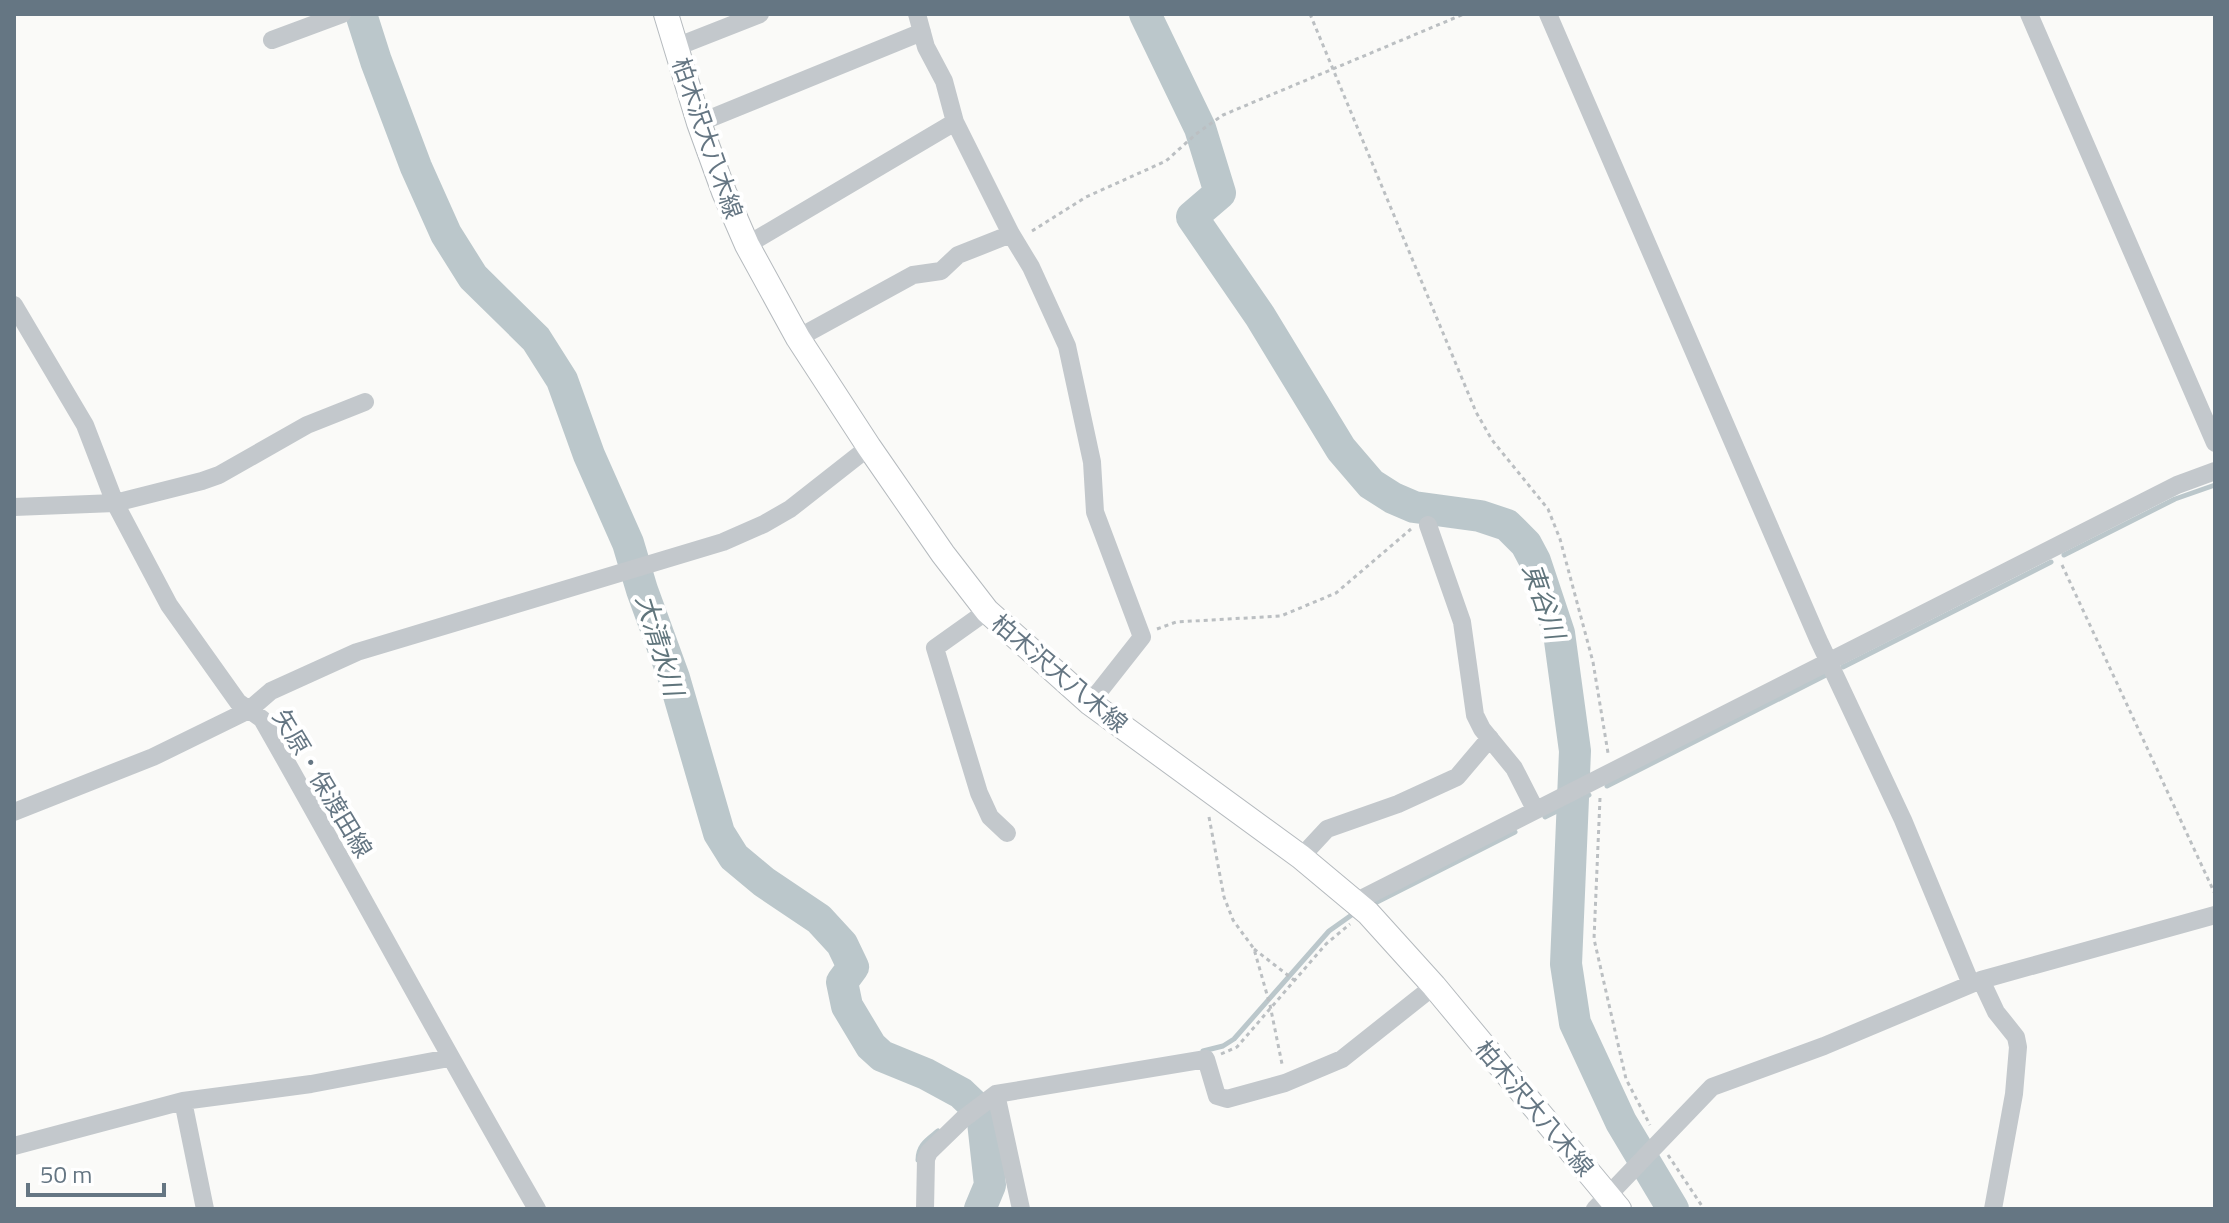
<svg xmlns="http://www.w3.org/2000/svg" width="2229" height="1223" font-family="'Titillium Web','Noto Sans JP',sans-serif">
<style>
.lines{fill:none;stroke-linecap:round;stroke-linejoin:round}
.stream{stroke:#bbc7cb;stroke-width:5}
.river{stroke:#bbc7cb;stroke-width:32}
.major-casing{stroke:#b5babe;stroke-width:26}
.path{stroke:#bbbfc2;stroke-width:3;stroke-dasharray:4 4;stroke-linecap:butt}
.minor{stroke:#c3c8cc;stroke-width:18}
.major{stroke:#fff;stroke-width:24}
.labels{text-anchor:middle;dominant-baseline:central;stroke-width:8;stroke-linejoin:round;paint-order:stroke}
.street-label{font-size:24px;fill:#657683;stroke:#fff}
.water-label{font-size:26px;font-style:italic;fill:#60757c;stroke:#fff}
</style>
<rect width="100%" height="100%" fill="#fafaf8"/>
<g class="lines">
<path class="stream" d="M2064 555 2175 499 2215 485
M1843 667 2051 562
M1607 786 1826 675
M1545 817 1589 795
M1377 902 1515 832
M1203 1051 1223 1046 1234 1039 1329 931 1353 914
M918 1160C918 1145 927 1140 938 1131"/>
<path class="river" d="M361 14 376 61 416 167 446 234 473 277 536 339 562 380 589 455 628 543 642 590 674 678 719 833 734 857 764 882 819 919 842 944 853 967 842 982 847 1006 871 1046 882 1056 926 1074 961 1093 982 1113 990 1185 980 1209
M1145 14 1200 128 1220 193 1192 217 1260 316 1341 449 1371 484 1393 498 1414 507 1480 516 1507 525 1526 544 1535 561 1559 633 1575 751 1566 964 1575 1023 1621 1122 1673 1209"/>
<defs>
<path id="major" d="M666 14 699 123 724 192 747 245 798 338 869 447 943 554 987 611 1090 703 1301 857 1368 913 1434 986 1619 1209"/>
</defs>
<use href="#major" class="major-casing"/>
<path class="path" d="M1310 14 1476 412 1492 440 1548 509 1560 539 1593 662 1608 753
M1032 231 1086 197 1166 161 1196 134 1223 115 1464 14
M2062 565 2215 894
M1157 629 1176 622 1281 616 1336 593 1411 529
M1600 798 1594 939 1626 1079 1650 1125
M1209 817 1224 897 1233 920 1254 949 1270 1005 1282 1064
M1254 949 1294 980
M1221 1054 1237 1047 1326 944 1350 924
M1668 1155 1704 1209"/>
<path class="minor" d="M917 14 926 47 944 81 955 122 1011 234 1031 267 1067 346 1092 462 1095 512 1142 637 1090 703
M1548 14 1818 639 1903 820 1971 984
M2029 14 2215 443
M272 40 342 14
M676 47 760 14
M699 123 922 32
M747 245 955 122
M14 305 85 425 115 503 169 605 238 702 262 719C355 882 443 1047 537 1209
M798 338 913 275 941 271 958 255 1011 234
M14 507 115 503 202 481 219 475 307 425 365 402
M1428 525 1462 622 1475 715 1482 729 1514 768 1535 809
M987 611 935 648 979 793 990 817 1007 833
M14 812 153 757 249 710 271 691 357 652 723 542 764 524 790 509 869 447
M1301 857 1327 829 1398 804 1457 777 1490 738
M1355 902 2177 485 2215 471
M1981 980 1996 1012 2016 1037 2018 1047 2014 1094 1993 1209
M996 1094 1021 1209
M183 1101 205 1209
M14 1146 183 1101 311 1084 449 1058
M925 1209 926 1159 929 1152 963 1119 996 1094 1206 1059 1217 1096 1227 1099 1285 1083 1342 1059 1434 986
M1595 1209 1712 1087 1824 1046 1981 980 2215 915"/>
<use href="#major" class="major"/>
</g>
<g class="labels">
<g class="street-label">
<text transform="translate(708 138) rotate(71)">柏木沢大八木線</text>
<text transform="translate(1060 673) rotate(40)">柏木沢大八木線</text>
<text transform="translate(323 783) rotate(59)">矢原・保渡田線</text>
<text transform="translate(1535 1108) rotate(50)">柏木沢大八木線</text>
</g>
<g class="water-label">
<text transform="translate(1544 601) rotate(71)">東谷川</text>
<text transform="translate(660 645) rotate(73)">大清水川</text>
</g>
</g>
<rect width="2229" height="1223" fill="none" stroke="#657683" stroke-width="32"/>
<path d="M28 1183v12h136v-12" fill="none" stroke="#657683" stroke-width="4"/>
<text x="40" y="1183" font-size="24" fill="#657683" stroke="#ffffff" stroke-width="6" paint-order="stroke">50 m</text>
</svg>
